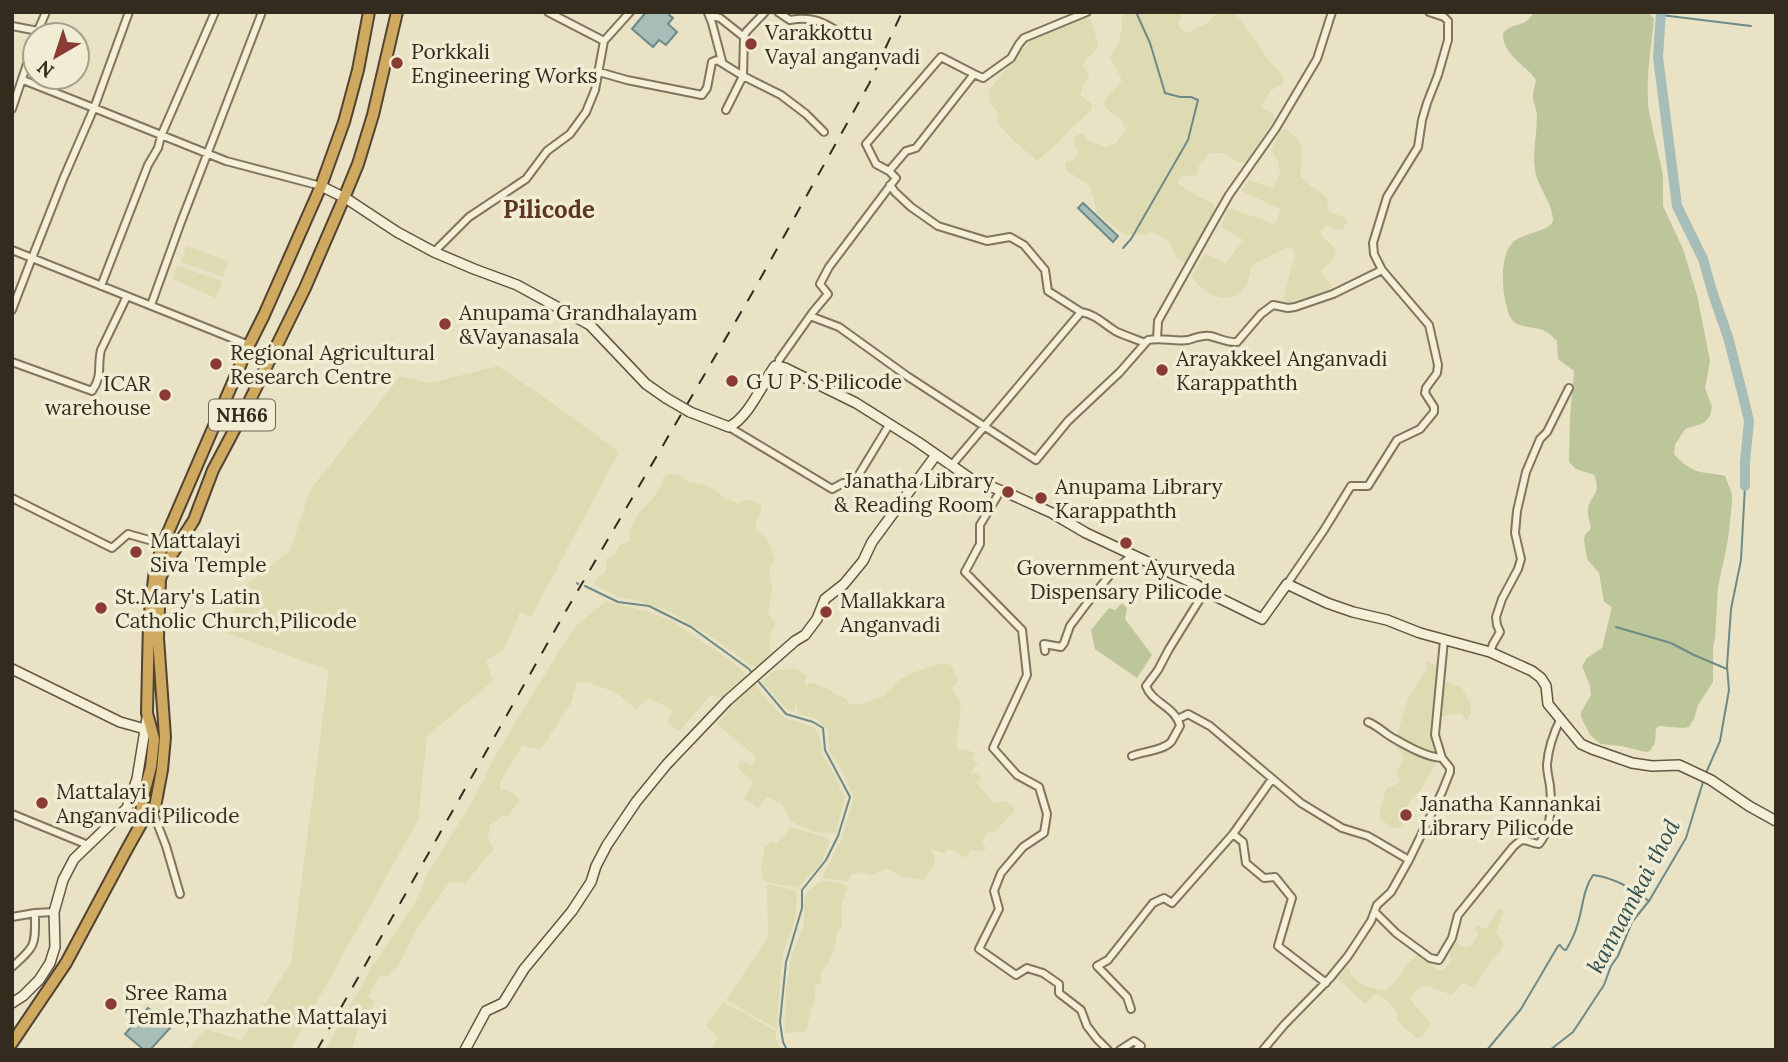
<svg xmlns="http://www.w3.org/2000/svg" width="1788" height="1062" font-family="Lora,serif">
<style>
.farmland{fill:#dedbb3}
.green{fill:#bcc69a}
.water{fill:#a6bdb8;stroke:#6e8a86;stroke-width:2}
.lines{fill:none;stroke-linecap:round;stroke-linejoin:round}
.stream{stroke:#6e8a86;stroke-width:2}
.river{stroke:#a6bdb8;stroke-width:10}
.street-casing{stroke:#82745d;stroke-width:10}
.secondary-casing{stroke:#645640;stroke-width:12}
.highway-casing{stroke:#504331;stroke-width:14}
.street{stroke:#f5efd7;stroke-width:6}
.secondary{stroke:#f5efd7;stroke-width:9}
.highway{stroke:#cfa95f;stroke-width:10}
.rail{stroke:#342b1f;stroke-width:2;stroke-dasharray:12 12;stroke-linecap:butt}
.secondary-bridge-casing{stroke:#645640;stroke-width:12;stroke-linecap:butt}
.secondary-bridge{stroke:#f5efd7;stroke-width:9}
.poi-dot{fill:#8a3c34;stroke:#f1ecd4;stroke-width:2.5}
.labels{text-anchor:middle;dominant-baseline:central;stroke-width:7;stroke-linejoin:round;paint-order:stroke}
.shield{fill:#f1ecd4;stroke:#6d6555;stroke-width:2}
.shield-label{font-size:19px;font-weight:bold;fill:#342b1f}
.poi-label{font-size:21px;fill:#342b1f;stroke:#f1ecd4;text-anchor:start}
.water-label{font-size:23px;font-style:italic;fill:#305052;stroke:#f1ecd4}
.quarter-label{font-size:24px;font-weight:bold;fill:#5c3524;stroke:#f1ecd4}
</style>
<rect width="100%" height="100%" fill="#e9e2c5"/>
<path class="farmland" d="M1122 12H1183L1178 25 1184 32H1189L1206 24 1219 12H1231L1243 23 1270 62 1283 75 1284 80 1282 84 1270 91 1263 103 1262 108 1274 115V120L1246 163 1236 161 1224 153H1210L1200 163 1196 176H1182L1179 179V184L1194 194 1214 204 1215 209 1208 226 1186 264 1176 257 1168 240 1151 232 1142 235 1123 234 1096 212 1094 198 1088 184 1067 171 1065 168V163L1074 159 1077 156 1078 151 1074 143V137L1082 133 1087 139 1104 147H1108L1117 142 1125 130 1122 120 1106 108 1104 104 1107 96 1121 83V78L1110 57 1118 43 1122 29Z
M1087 18 1091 20 1098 43 1097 48 1082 65 1088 73 1089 78 1083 86 1080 95 1092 104V109L1082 119 1071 128 1059 142 1037 161 1014 141 998 124 997 110 990 104 988 91 1033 37 1073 20Z
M1286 129 1297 138 1301 147 1302 161 1300 176 1311 186 1326 196 1328 200 1327 210 1331 213 1345 217 1347 222 1342 230H1337L1328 226 1324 227 1321 231V235L1335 248 1336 253 1332 261 1321 271 1329 282 1333 290 1309 296 1291 302H1286L1283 300 1295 254 1294 250 1290 247 1286 248 1252 265 1247 284 1238 295 1225 298 1211 295 1200 287 1191 277 1205 253 1226 264 1243 240 1221 226 1229 208 1275 224 1281 209 1241 191 1249 180 1273 188 1280 174 1278 161 1271 150 1281 130Z
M186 246 228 261 223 277 181 262Z
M177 266 222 281 216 298 172 279Z
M498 366 554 404 619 452 531 617 520 612 504 650 486 660 493 681 427 736 418 820 290 1050H188L206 1029 241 1040 291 963 329 670 226 633 240 589 290 551 310 490 400 376 430 383Z
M669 474 679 475 687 481 703 484 717 491 726 500H731L738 504 747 499 755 501 761 506V514L756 520 755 531 759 532 768 541 775 558 769 570 772 591 768 613 776 624 771 631 769 658 767 662 758 668 750 665 715 639 669 611 636 600 618 597 595 585 597 577 604 574 607 568 606 559 615 555 619 546 629 541 630 531 639 512 652 500 661 486 663 478Z
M606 601 649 612 672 621 734 663 756 685 764 697 785 718 814 727 820 739 823 756 833 772 845 799 835 834 816 832 792 822 789 820 788 814 781 803 775 801 767 797 758 808 744 798 753 782 739 769V762L741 760 752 765 756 759 752 753 716 724 730 709 721 698 711 695 680 730H676L667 722 673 711 663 705 648 699 636 709 615 692 587 682H577L571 703 541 749 522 746 500 781V789L508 790 520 800 508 816H503L490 825 488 839 494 849 465 883 449 882 415 932 400 963 386 977 379 976 368 997 374 1000V1004L357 1032 352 1050H325L372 967 416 901 429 871 470 806 497 753 561 648 577 625Z
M1426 661 1438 666 1431 729V736L1440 759 1437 760 1423 787 1410 801 1403 819 1402 826 1398 829 1392 828 1379 818 1380 809 1386 789 1400 782 1396 772 1404 758 1401 752 1397 749 1396 739 1408 698 1427 669Z
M943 663 951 665 958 681 952 687 961 704 956 747 960 751 966 749 975 754 971 759 978 763 971 772 972 776 975 772 980 777 981 780 976 782 993 803 1004 801 1014 806 1015 810 994 833 988 832 982 842 986 848 984 851H970L966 858 949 849 944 853 930 849 934 856 935 863 924 880 904 877 887 869 871 875 861 872 851 875 848 881 822 878 841 839 854 798 842 770 829 751 828 730 817 719 797 713V700L794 712 784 707 763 682 773 671 795 668 806 675 805 688 809 683H812L829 689 837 695 845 698 850 704H860L882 697 899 680 912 673Z
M1447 681 1462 688 1470 703 1471 713 1467 720 1460 713 1442 717 1445 682Z
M791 827 830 839 822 862 797 888 764 881 761 864 765 847 771 842 777 843Z
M820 881 835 882 846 885 847 890 842 903V926L837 931 834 950 828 963 820 974 822 983 816 984 814 1003 811 1009 808 1023V1028L804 1032 785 1033 786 988 792 954 804 924V899L808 891Z
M767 884 794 890 797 895 795 920 784 950 781 967 777 1029 726 1000 768 937Z
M1501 909 1504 911 1496 933 1503 942V947L1487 967 1474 989 1469 985 1463 983 1452 995 1427 986H1422L1415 991 1410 999 1431 1024 1421 1038 1415 1037 1396 1020 1397 1015 1395 1009 1384 998 1374 994 1365 1004 1338 979 1346 967 1350 970V974L1360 983 1366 986 1386 991 1396 980 1409 962 1417 955 1438 970H1443L1451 962 1450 952 1452 943 1456 942 1465 948 1471 946 1479 934 1475 930V926H1479L1483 928H1487L1498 910Z
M723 1002 776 1031V1039L782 1050H712L718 1037 706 1026Z"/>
<path class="green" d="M1534 12H1648L1654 19C1651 49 1645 81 1649 112L1663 175V206L1683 249 1697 295 1710 361 1705 388 1712 407 1710 416 1704 423 1685 429 1675 445 1674 454C1682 464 1694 472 1706 473 1713 474 1718 474 1725 476L1732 494V503L1728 540 1718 587 1715 638 1713 647V682L1698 705 1694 719 1689 727 1684 728 1659 726 1656 729 1655 743 1650 751 1646 752 1621 746 1601 744 1590 735 1581 717V712L1591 695 1590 686 1582 666 1587 658 1602 648 1612 607 1604 602 1599 573 1587 559 1584 540 1585 535 1591 528C1590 522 1587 515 1588 509 1590 495 1602 495 1594 475L1576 469 1569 462 1570 417 1574 371 1558 359 1557 341C1554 338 1549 333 1545 331 1530 324 1512 332 1507 308 1502 290 1499 257 1513 242 1522 233 1553 231 1553 220 1553 203 1537 187 1535 170 1532 153 1537 134 1537 117 1537 110 1533 103 1533 96 1533 91 1535 85 1536 80 1524 63 1503 56 1503 33 1516 20 1523 30 1534 12Z
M1122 603 1127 608 1125 619 1152 655 1137 678 1095 649 1091 630 1109 608 1115 610Z"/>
<path class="water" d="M646 12H671L669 15 673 18 668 24 677 32 666 45 659 40 653 47 632 29Z
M1083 203 1118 236 1113 242 1078 208Z
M148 1008 170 1028 150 1050H144L125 1034Z"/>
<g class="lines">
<path class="stream" d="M1661 15 1751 26
M1123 248 1131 239 1188 140 1198 100 1191 97H1180L1165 93 1150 43 1136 12
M577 583 578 584
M585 586 618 602 649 606 691 627 749 669 752 673
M1616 627 1671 643 1694 655 1727 669
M759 682 786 714 813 722 823 728 825 750 850 797 838 836 826 860 802 890V908L786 962 780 1022 783 1042 787 1050
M1706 773 1720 741 1729 690 1727 666 1731 609 1741 560 1745 486
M1487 1050 1521 1009 1558 946 1560 945 1563 949 1566 950C1570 943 1574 936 1576 929 1583 911 1582 891 1593 875 1615 878 1631 888 1649 901
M1550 1050 1573 1032 1604 985 1611 966 1618 956 1632 922 1649 901 1686 838 1703 782"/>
<path class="river" d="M1661 12 1658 57 1677 206 1703 259 1712 291 1728 337 1743 396 1749 421 1745 462V486"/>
<defs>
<path id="street" d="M778 12 790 20C818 15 827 26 850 38
M708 13 712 23 722 61
M709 15 720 18 744 37 743 76 726 110
M12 26 38 31
M36 35 46 12
M744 37 746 32 765 12
M604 41 630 12
M599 72 627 80 702 95 707 88 712 62 717 60 743 76 781 95 806 114 824 132
M23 80 94 108 129 12
M12 109 35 40
M889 171 876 164 866 144 941 57 974 74
M890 185 895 192 911 207 938 226 987 241 1010 237 1024 245 1045 270 1048 291 1081 312
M12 250 32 258 12 310
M434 252 469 217 526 179 547 151 570 134 586 112 595 90 604 41 548 12
M101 286 148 165 158 148 161 136 215 12
M151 305 181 222 262 12
M810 316 839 327 907 376 1036 460 1068 421 1120 372 1148 340C1161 337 1175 342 1188 340 1195 338 1202 335 1210 336 1219 338 1228 343 1237 342L1261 314 1273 305 1288 308 1295 307 1333 294 1382 270
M1157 339 1158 321 1209 230 1229 195 1276 128 1317 59 1332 12
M249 345 32 258 64 177 94 108 226 161 321 186
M12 362 92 391C103 375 97 366 101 350L127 296
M778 366 779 360 813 312 828 294 820 284 829 267 896 178 889 171 906 151 916 148 974 74 983 78 1011 58 1019 44 1024 38 1087 12
M729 427 832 489 843 483H852L855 481 889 425
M951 466 1081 312C1095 314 1105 325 1117 332 1126 336 1136 339 1145 343
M1001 490 980 525V544L965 572 1022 630 1027 675 993 748 1017 775 1039 787 1047 814 1044 833 1023 847 1001 873 994 891 999 909 979 949 1016 975 1027 968 1043 973 1059 984V993L1081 1010 1087 1026 1097 1039 1108 1050
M12 498 112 548 128 534 163 544
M1287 584 1324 530 1351 486H1368L1397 440 1420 429 1434 412V407L1425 393 1426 388 1437 373 1438 365 1429 325 1382 270 1374 254 1373 243 1387 197 1418 147 1422 120 1427 103 1438 75 1448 40V21L1444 17 1429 12
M1045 651 1044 644 1061 647 1064 643 1070 626 1088 602 1109 576 1132 555
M1490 652 1493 644 1500 632 1497 625 1496 617 1502 599 1518 569 1521 559 1515 533 1517 511 1526 472 1540 439 1547 432 1569 388
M1178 719 1188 714 1210 726 1301 803 1342 828 1368 836 1409 860 1391 892 1377 905 1371 921 1348 956 1330 978 1284 1025 1263 1050
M1368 722C1378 726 1384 733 1393 738 1407 746 1426 757 1442 758
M1132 756C1144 751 1162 751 1171 742 1174 737 1177 731 1180 726 1176 707 1152 703 1146 686L1158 670 1169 649 1205 591
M152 810 166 846 180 894
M12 814 88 845
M1233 834 1272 779
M1409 860 1442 792 1450 772V768L1442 758 1435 735 1444 640
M1375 912 1396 933 1430 958 1439 960 1452 938 1458 915 1513 847C1525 835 1525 842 1539 844 1551 829 1552 805 1550 786 1549 779 1547 772 1547 765 1548 749 1554 732 1561 718
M12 917 35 913 54 912
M12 967C37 945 35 945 35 913
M1131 1009 1127 997 1097 966 1108 960 1153 903 1164 898 1172 903 1233 834 1243 842 1246 863 1264 878 1275 877 1292 898 1278 946 1326 983
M1120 1050 1134 1041 1141 1046 1136 1050"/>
<path id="secondary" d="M321 186 347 199 397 232 434 252 474 269 517 285 590 325 646 384 666 398
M690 412 729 427C749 417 762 384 775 366L785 368 856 403 918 442 971 479 1010 494 1052 513 1086 533 1197 585 1205 591 1262 619 1287 584 1327 603 1353 612 1387 620 1420 633 1490 652 1532 671 1541 678 1546 686 1548 704 1581 744 1592 749 1632 763 1652 766 1679 765 1711 780 1749 806 1776 821
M12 669 120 722 145 729
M12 1003 23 996 39 980 50 963 55 947 54 912 63 880 74 859 127 808 137 779 147 718
M465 1050 486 1011 503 1003 524 969 572 911 591 882 596 866 607 845 636 802 667 764 728 700 795 641 805 635 817 619 825 599 844 584 863 561 872 542 936 455"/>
<path id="highway" d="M141 824 142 801 151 767 154 739 147 713 149 621 155 570 163 544 249 345 264 315 321 186 344 122 358 70 369 12
M12 1043 66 963 127 849 141 824 155 807 162 770 165 737 158 638 160 579 167 562 194 520 213 470 248 404 305 288 344 198 358 164 373 115 397 12"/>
</defs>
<use href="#street" class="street-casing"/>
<use href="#secondary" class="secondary-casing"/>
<use href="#highway" class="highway-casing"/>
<use href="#street" class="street"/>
<use href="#secondary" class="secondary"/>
<use href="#highway" class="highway"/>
<path class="rail" d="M317 1050 563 616 754 290 869 84 902 12"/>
<defs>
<path id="secondary-bridge" d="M666 398 690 412"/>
</defs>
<use href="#secondary-bridge" class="secondary-bridge-casing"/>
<use href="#secondary-bridge" class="secondary-bridge"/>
</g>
<g class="poi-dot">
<circle cx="751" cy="44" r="7"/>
<circle cx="397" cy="63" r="7"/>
<circle cx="445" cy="324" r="7"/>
<circle cx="216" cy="364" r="7"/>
<circle cx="1162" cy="370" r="7"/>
<circle cx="732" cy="381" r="7"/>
<circle cx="165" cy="395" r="7"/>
<circle cx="1008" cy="492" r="7"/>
<circle cx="1041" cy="498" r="7"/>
<circle cx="1126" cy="543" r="7"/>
<circle cx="136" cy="552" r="7"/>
<circle cx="101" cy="608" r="7"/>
<circle cx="826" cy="612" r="7"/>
<circle cx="42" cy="803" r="7"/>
<circle cx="1406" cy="815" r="7"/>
<circle cx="111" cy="1004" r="7"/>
</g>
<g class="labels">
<rect class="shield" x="209" y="399.5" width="66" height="31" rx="5"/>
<g class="shield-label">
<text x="242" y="415">NH66</text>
</g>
<g class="poi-label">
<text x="765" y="32">Varakkottu<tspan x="765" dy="24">Vayal anganvadi</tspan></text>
<text x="411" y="51">Porkkali<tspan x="411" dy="24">Engineering Works</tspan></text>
<text x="459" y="312">Anupama Grandhalayam<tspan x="459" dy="24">&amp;Vayanasala</tspan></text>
<text x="230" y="352">Regional Agricultural<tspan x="230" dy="24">Research Centre</tspan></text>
<text x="1176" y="358">Arayakkeel Anganvadi<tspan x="1176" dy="24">Karappathth</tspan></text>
<text x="746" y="381">G U P S Pilicode</text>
<text x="151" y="383" text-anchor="end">ICAR<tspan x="151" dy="24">warehouse</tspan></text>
<text x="994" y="480" text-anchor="end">Janatha Library<tspan x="994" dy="24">&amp; Reading Room</tspan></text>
<text x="1055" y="486">Anupama Library<tspan x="1055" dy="24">Karappathth</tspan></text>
<text x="150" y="540">Mattalayi<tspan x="150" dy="24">Siva Temple</tspan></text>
<text x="1126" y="567" text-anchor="middle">Government Ayurveda<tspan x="1126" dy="24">Dispensary Pilicode</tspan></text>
<text x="115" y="596">St.Mary's Latin<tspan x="115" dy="24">Catholic Church,Pilicode</tspan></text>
<text x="840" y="600">Mallakkara<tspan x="840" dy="24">Anganvadi</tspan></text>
<text x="56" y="791">Mattalayi<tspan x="56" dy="24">Anganvadi Pilicode</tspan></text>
<text x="1420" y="803">Janatha Kannankai<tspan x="1420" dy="24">Library Pilicode</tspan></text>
<text x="125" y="992">Sree Rama<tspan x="125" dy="24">Temle,Thazhathe Mattalayi</tspan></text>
</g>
<g class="water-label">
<text transform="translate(1633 896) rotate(-62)">kannamkai thod</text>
</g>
<g class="quarter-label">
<text x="549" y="209">Pilicode</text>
</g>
</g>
<rect width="1788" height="1062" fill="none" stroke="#342b1f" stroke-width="28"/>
<g transform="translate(56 56) rotate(219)"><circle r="33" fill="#f1ecd4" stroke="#a59f8c" stroke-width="2"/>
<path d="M0-5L12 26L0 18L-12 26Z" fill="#8a3c34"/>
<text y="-10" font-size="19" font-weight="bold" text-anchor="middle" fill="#342b1f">N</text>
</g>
</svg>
